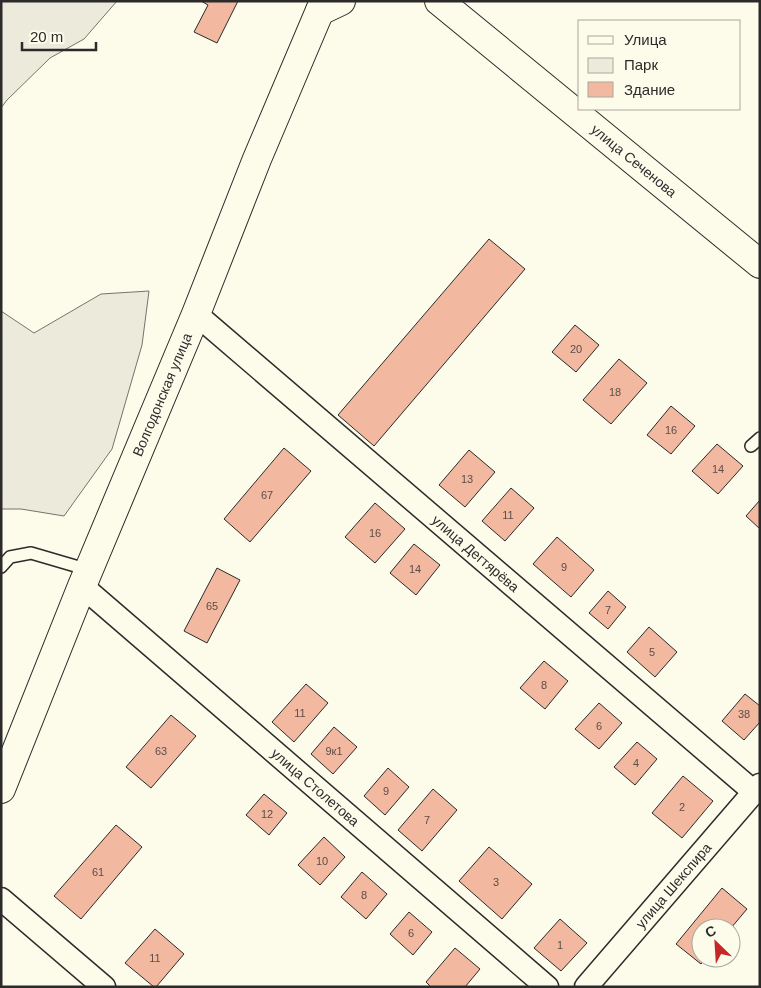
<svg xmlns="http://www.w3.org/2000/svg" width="761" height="988" font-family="Arial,sans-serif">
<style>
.green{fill:#ecebdb;stroke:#74746e}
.building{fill:#f2b8a0;stroke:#2b2b2b}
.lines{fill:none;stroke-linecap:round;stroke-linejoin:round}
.lane-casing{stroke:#2b2b2b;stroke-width:14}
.street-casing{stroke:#2b2b2b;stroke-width:25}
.secondary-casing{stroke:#2b2b2b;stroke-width:30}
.primary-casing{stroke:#2b2b2b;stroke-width:30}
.lane{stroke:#fdfbea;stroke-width:11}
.street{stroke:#fdfbea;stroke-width:22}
.secondary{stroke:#fdfbea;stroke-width:28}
.primary{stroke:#fdfbea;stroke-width:28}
.labels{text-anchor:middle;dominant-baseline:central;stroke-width:4;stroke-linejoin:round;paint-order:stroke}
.number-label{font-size:11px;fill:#5d4e48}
.street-label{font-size:14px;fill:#2b2b2b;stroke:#fdfbea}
</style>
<rect width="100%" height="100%" fill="#fdfbea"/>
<path class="green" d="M1 1H117L84 39 50 58 7 100 1 108Z
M149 291 142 345 112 449 64 516 21 509H1V311L34 333 101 294Z"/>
<path class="building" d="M201 1H238L217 43 194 32 208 5Z
M489 239 525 269 374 446 338 415Z
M575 325 599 345 576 372 552 352Z
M619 359 647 383 611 424 583 400Z
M671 406 695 426 671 454 647 435Z
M717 444 743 466 718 494 692 471Z
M284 448 311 471 250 542 224 519Z
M469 450 495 472 465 507 439 485Z
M511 488 534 508 505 541 482 521Z
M760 500V529L746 516Z
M375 503 405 529 375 563 345 537Z
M557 537 594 570 571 597 533 564Z
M414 544 440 565 416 595 390 573Z
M217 568 240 580 207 643 184 631Z
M608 591 626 607 608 629 589 613Z
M649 627 677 652 655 677 627 652Z
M544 661 568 681 545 709 520 688Z
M306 684 328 703 294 742 272 722Z
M745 694 760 706V722L744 740 722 721Z
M599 703 622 723 599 749 575 729Z
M171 715 196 736 151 788 126 767Z
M334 727 357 747 333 774 311 754Z
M637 742 657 759 635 785 614 767Z
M388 768 409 787 385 815 364 796Z
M683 776 713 801 682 838 652 813Z
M433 789 457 810 422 851 398 830Z
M264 794 287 813 269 835 246 815Z
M116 825 142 847 81 919 54 896Z
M324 837 345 857 320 885 298 865Z
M489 847 532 884 502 919 459 881Z
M362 872 387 894 366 919 341 897Z
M722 888 747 909 731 928H701V958H706L701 964 676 944Z
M409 912 432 932 413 955 390 934Z
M560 919 587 943 561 971 534 948Z
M155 929 184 954 156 987H154L125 963Z
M455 948 480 969 465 987H431L426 982Z"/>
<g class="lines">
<defs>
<path id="lane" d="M751 446 760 438
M1 567 10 557 31 553 89 570"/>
<g id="street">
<path id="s1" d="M196 314 754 792"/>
<path id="s2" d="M82 586 547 987"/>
<path d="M1 899 104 987"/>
<path id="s3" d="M586 987 760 785"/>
</g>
<g id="secondary">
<path id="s4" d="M439 1 760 264"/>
<path d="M320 11 341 1"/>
</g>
<g id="primary">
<path id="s5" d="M1 789 82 586 196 314 257 159 324 1"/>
</g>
</defs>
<use href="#lane" class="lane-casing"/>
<use href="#street" class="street-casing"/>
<use href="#secondary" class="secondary-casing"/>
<use href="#primary" class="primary-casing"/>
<use href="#lane" class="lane"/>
<use href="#street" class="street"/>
<use href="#secondary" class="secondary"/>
<use href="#primary" class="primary"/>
</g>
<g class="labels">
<g class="number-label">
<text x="576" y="349">20</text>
<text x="615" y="392">18</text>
<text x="671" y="430">16</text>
<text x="718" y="469">14</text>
<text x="467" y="479">13</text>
<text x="267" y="495">67</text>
<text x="508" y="515">11</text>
<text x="375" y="533">16</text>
<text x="564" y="567">9</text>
<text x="415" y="569">14</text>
<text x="212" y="606">65</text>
<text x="608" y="610">7</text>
<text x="652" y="652">5</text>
<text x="544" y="685">8</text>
<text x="300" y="713">11</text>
<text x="744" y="714">38</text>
<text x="599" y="726">6</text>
<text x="161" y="751">63</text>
<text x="334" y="751">9к1</text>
<text x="636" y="763">4</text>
<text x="386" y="791">9</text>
<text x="682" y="807">2</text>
<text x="267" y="814">12</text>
<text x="427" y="820">7</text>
<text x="322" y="861">10</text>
<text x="98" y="872">61</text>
<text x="496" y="882">3</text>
<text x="364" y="895">8</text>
<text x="411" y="933">6</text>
<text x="560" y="945">1</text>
<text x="155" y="958">11</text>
</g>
<g class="street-label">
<text stroke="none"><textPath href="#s4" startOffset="252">улица Сеченова</textPath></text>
<text stroke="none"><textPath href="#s5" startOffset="426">Волгодонская улица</textPath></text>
<text stroke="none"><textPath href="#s1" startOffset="368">улица Дегтярёва</textPath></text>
<text stroke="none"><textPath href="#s2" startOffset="308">улица Столетова</textPath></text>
<text stroke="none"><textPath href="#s3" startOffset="134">улица Шекспира</textPath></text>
</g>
</g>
<rect width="761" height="988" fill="none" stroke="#2b2b2b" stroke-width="5"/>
<rect x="578" y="20" width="162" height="90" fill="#fdfbea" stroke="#a9a89e"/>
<rect x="588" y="36" width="25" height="8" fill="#fdfbea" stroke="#a9a89e"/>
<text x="624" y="45" font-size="15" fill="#2b2b2b">Улица</text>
<rect x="588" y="58" width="25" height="15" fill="#ecebdb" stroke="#a9a89e"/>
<text x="624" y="70" font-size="15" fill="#2b2b2b">Парк</text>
<rect x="588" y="82" width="25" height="15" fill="#f2b8a0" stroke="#a9a89e"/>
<text x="624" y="95" font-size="15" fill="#2b2b2b">Здание</text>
<g transform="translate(716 943) rotate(335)"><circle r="24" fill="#fdfbea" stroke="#a9a89e"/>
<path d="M0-4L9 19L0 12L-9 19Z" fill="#c62828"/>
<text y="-8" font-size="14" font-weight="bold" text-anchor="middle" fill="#2b2b2b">С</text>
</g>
<path d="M22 42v8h74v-8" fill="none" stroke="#2b2b2b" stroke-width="2.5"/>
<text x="30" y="42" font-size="15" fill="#2b2b2b" stroke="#fdfbea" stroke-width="4" paint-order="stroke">20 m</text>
</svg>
